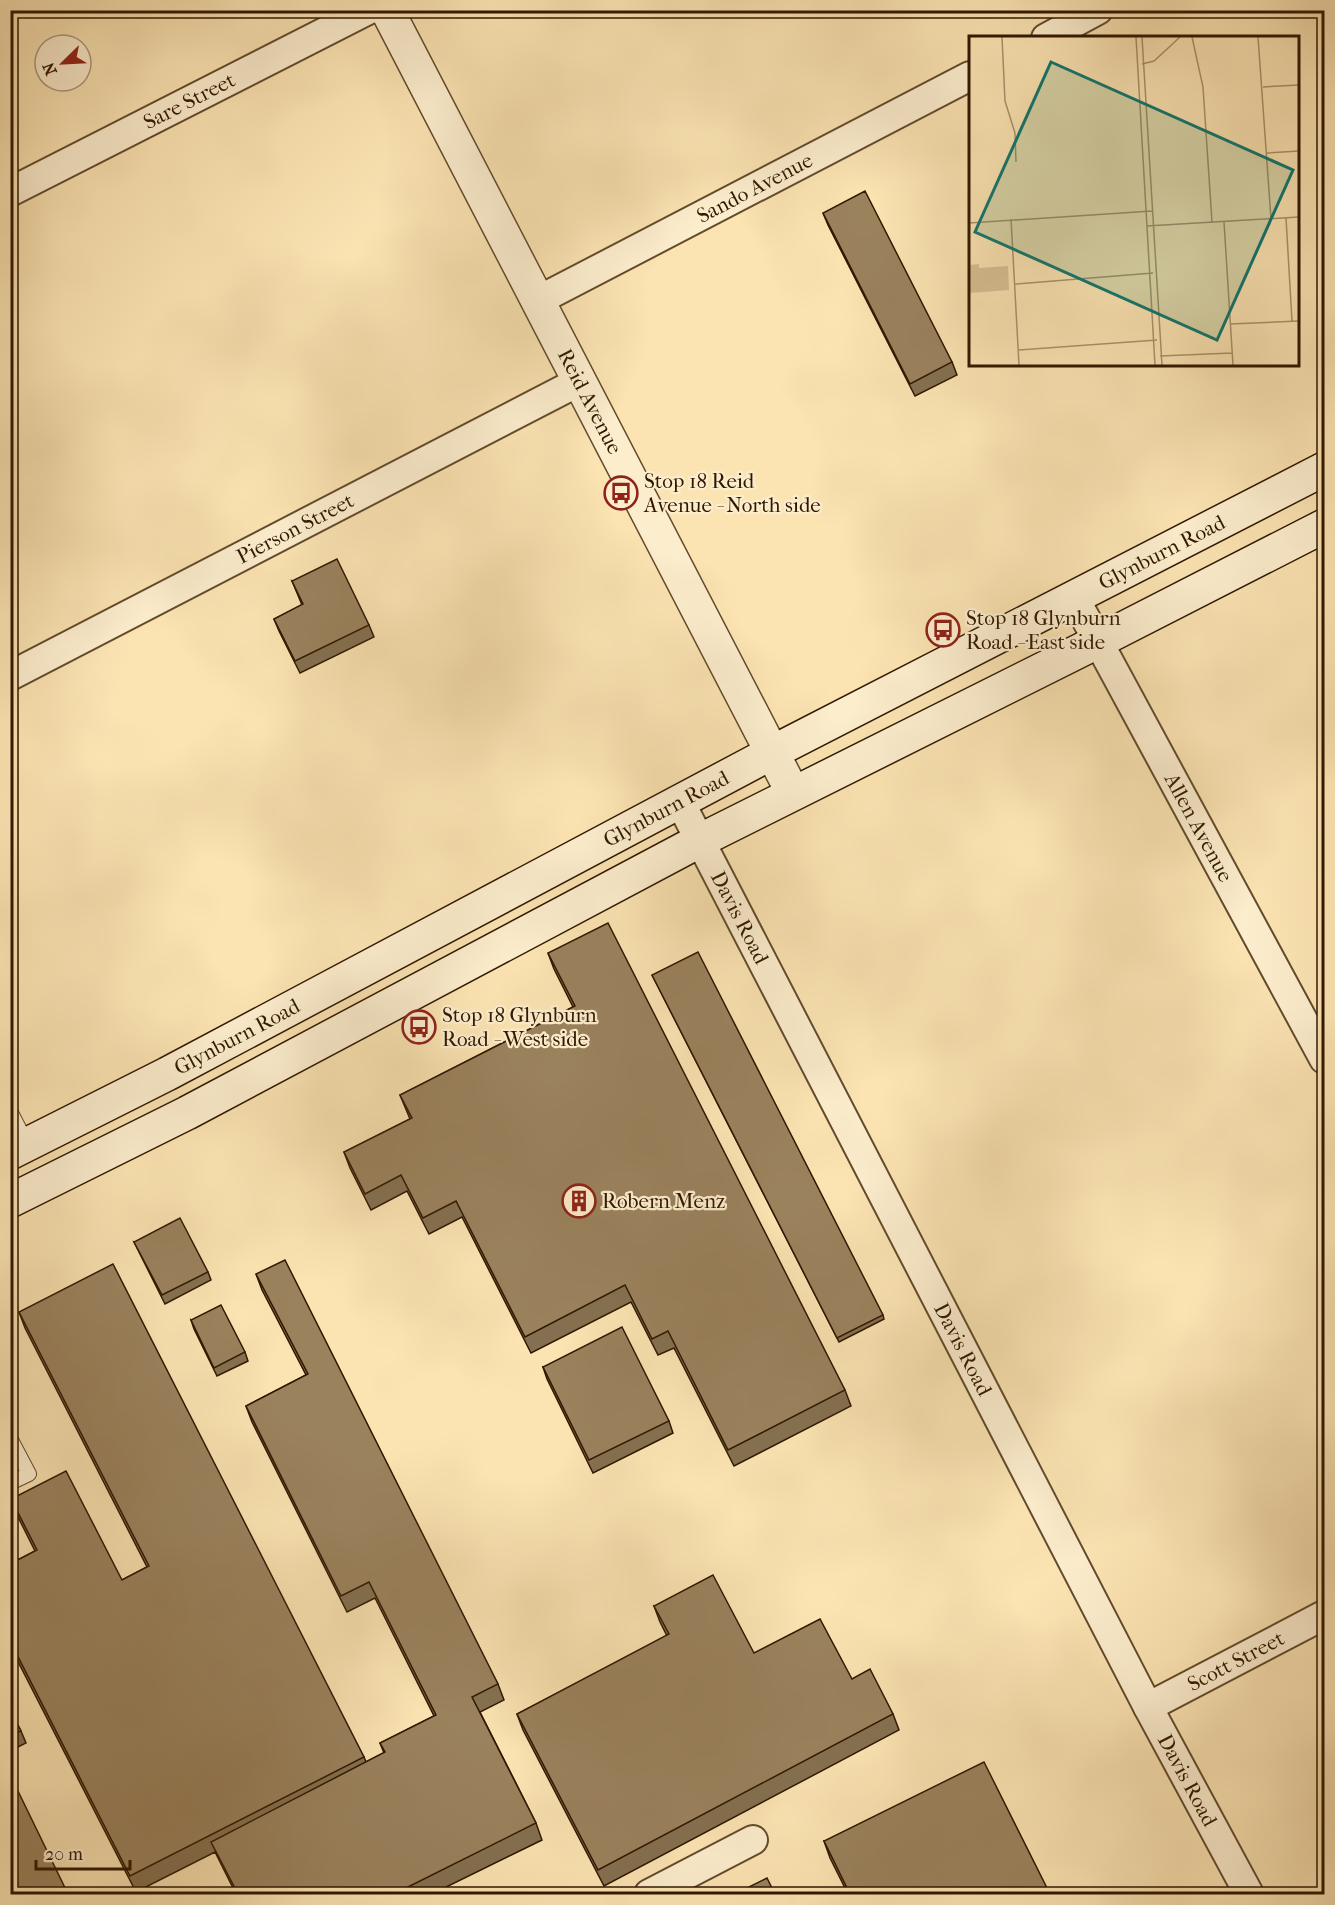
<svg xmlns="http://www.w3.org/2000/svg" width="1335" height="1905" font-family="'IM FELL French Canon',serif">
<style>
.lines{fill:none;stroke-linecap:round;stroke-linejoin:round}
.service-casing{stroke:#634b2c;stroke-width:16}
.minor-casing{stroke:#634b2c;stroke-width:32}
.tertiary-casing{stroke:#634b2c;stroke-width:36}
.secondary-casing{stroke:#301800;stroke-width:36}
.service{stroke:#fcedcd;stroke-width:14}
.minor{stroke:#fcedcd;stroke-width:28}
.tertiary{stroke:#fcedcd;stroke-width:33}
.secondary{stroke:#fcedcd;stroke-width:33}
.wall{fill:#847050;stroke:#301800;stroke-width:1.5}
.building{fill:#9a825d;stroke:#301800;stroke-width:1.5}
.labels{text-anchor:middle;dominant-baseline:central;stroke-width:4.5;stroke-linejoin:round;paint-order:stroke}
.street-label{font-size:21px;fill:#301800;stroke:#fcedcd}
.poi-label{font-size:21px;fill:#301800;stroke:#fcedcd;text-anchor:start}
.inset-road{fill:none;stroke:#aa926b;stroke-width:1.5}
.view{fill:#0f766e;fill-opacity:0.15;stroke:#0f766e;stroke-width:3}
.inset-edge{fill:none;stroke:#301800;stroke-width:3}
</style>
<rect width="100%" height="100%" fill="#fbe3b2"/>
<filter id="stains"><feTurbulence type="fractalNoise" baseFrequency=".00333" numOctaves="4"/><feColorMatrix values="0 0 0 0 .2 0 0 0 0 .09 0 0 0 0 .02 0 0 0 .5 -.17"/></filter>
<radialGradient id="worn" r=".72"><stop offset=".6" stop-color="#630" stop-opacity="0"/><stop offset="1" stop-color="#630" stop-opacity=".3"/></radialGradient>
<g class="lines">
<defs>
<path id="service" d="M10 1111 27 1144
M10 1438 29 1474 10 1483"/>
<g id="minor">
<path d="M1046 38 1098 10"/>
<path id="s1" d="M10 192 368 10"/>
<path id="s2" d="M539 300 970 76"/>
<path id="s3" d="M1074 597 1324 1059"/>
<path id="s4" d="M10 676 580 381"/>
<path id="s5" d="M680 802 1148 1707 1249 1894"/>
<path id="s6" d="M1148 1707 1324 1615"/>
<path d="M649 1894 753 1840"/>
</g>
<g id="tertiary">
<path id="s7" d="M387 10 793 793"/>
</g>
<g id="secondary">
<path id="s8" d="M10 1153 167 1074 773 752 1324 469"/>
<path d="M10 1201 187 1113 699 841 1099 641 1324 526"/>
</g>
</defs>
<use href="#service" class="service-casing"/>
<use href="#minor" class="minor-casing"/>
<use href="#tertiary" class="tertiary-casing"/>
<use href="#secondary" class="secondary-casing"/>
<use href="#service" class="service"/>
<use href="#minor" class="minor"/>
<use href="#tertiary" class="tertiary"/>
<use href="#secondary" class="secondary"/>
</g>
<path class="wall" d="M823 213 952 362 957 375 915 396 828 225Z
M292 581 369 625 374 637 300 673 279 631 274 619 302 605Z
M548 953 845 1390 851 1406 734 1466 674 1348 658 1355 631 1302 531 1353 462 1217 429 1234 407 1191 371 1210 350 1168 344 1152 410 1119 400 1095 573 1007 554 969Z
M652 975 883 1315 884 1319 839 1342Z
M134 1242 208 1272 211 1280 165 1304Z
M256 1274 498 1684 504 1700 480 1712 536 1823 542 1840 432 1894H236L215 1852 136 1892 10 1646V1564L35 1551 17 1515 11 1499 122 1580 147 1567 25 1328 19 1312 364 1757 366 1762 384 1753 380 1743 434 1716 375 1598 347 1612 252 1422 246 1406 306 1375 262 1290Z
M191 1320 245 1352 248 1361 217 1376 194 1329Z
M543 1367 669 1421 673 1433 593 1473 547 1379Z
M654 1606 754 1653 852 1679 893 1714 899 1730 604 1886 523 1730 517 1714 667 1636 660 1622Z
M10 1710 21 1731 26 1743 10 1751Z
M824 1841 1050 1894H848L830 1858Z"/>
<path class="building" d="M865 191 952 362 910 384 823 213Z
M337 559 369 625 295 661 274 619 303 604 292 581Z
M608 923 845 1390 728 1450 668 1331 652 1339 625 1285 525 1337 456 1201 423 1218 401 1175 365 1194 344 1152 412 1118 400 1095 575 1006 548 953Z
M698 952 883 1315 837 1338 652 975Z
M180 1218 208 1272 162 1295 134 1242Z
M285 1260 498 1684 472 1697 536 1823 394 1894H238L211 1842 385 1752 380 1743 436 1715 369 1582 341 1596 246 1406 308 1374 256 1274Z
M113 1264 364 1757 130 1876 10 1641V1564L37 1550 11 1499 66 1471 122 1580 149 1566 19 1312Z
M221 1305 245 1352 214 1368 191 1320Z
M622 1327 669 1421 589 1460 543 1367Z
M713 1575 754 1653 820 1619 852 1679 870 1669 893 1714 598 1870 517 1714 669 1634 654 1606Z
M10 1710 21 1731 10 1736Z
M984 1762 1050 1894H850L824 1841Z
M16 1787 68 1894H10V1789Z
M767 1878 775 1894H735Z"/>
<defs>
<symbol id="bus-ring" viewBox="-11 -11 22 22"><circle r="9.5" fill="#fcedcd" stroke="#8f2418" stroke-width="1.5"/><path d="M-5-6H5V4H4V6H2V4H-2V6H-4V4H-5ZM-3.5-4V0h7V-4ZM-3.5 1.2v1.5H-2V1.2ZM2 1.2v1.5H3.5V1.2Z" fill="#8f2418"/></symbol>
<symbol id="building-ring" viewBox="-11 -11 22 22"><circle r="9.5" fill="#fcedcd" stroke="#8f2418" stroke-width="1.5"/><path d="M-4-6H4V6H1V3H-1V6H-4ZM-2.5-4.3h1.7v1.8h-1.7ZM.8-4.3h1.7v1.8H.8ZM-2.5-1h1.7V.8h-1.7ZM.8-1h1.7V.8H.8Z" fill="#8f2418"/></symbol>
</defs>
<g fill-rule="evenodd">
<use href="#bus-ring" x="602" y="474" width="38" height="38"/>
<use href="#bus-ring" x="924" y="611" width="38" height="38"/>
<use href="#bus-ring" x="400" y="1008" width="38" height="38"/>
<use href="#building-ring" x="560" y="1182" width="38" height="38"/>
</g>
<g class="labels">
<g class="street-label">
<text stroke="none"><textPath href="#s1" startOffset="201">Sare Street</textPath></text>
<text stroke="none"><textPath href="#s2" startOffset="243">Sando Avenue</textPath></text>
<text stroke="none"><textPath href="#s7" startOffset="441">Reid Avenue</textPath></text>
<text stroke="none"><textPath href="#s4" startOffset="321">Pierson Street</textPath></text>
<text stroke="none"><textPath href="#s8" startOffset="1299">Glynburn Road</textPath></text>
<text stroke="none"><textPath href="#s8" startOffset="741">Glynburn Road</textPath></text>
<text stroke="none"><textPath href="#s3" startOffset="262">Allen Avenue</textPath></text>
<text stroke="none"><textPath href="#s5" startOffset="130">Davis Road</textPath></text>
<text stroke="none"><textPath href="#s8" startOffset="255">Glynburn Road</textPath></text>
<text stroke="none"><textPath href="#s5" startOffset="616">Davis Road</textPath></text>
<text stroke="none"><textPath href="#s6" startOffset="99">Scott Street</textPath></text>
<text stroke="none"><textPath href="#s5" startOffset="1102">Davis Road</textPath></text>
</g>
<g class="poi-label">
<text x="644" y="481">Stop 18 Reid<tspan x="644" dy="24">Avenue - North side</tspan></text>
<text x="966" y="618">Stop 18 Glynburn<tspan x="966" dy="24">Road - East side</tspan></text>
<text x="442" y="1015">Stop 18 Glynburn<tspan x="442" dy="24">Road - West side</tspan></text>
<text x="602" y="1201">Robern Menz</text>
</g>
</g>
<g transform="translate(969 36)">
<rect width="330" height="330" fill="#fbe3b2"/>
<path d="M10 228V232L39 230 40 254 0 257V229Z" fill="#d8c094"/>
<path class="inset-road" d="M33 1 36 65 46 97 47 126M167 1 186 329M173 1 193 329M223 1 234 51 243 186M289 1 302 183M173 28 185 25 211 1M294 51 330 49M298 117 330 115M317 182 323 285M42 183 50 329M255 186 264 329M0 187 183 175M178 190 330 181M46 248 184 237M261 288 330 285M50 314 188 304M191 320 263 317"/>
<path class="view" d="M82 26 324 134 248 304 6 196Z"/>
<rect width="330" height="330" class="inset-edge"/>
</g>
<rect width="1335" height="1905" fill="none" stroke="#fbe3b2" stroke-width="36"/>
<rect x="12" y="12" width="1311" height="1881" fill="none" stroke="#301800" stroke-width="3"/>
<rect x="18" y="18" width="1299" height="1869" fill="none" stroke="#301800" stroke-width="1.5"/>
<g transform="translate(63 63) rotate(246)"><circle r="28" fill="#fcedcd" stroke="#aa987b" stroke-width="1.5"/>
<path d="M0-4.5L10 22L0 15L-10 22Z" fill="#8f2418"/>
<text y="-9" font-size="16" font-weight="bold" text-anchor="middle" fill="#301800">N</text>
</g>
<path d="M36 1860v9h94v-9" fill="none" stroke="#301800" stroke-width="3"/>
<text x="45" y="1860" font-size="18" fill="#301800" stroke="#fcedcd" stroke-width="4.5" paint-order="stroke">20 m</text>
<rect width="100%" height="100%" filter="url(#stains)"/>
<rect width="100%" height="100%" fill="url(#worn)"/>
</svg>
